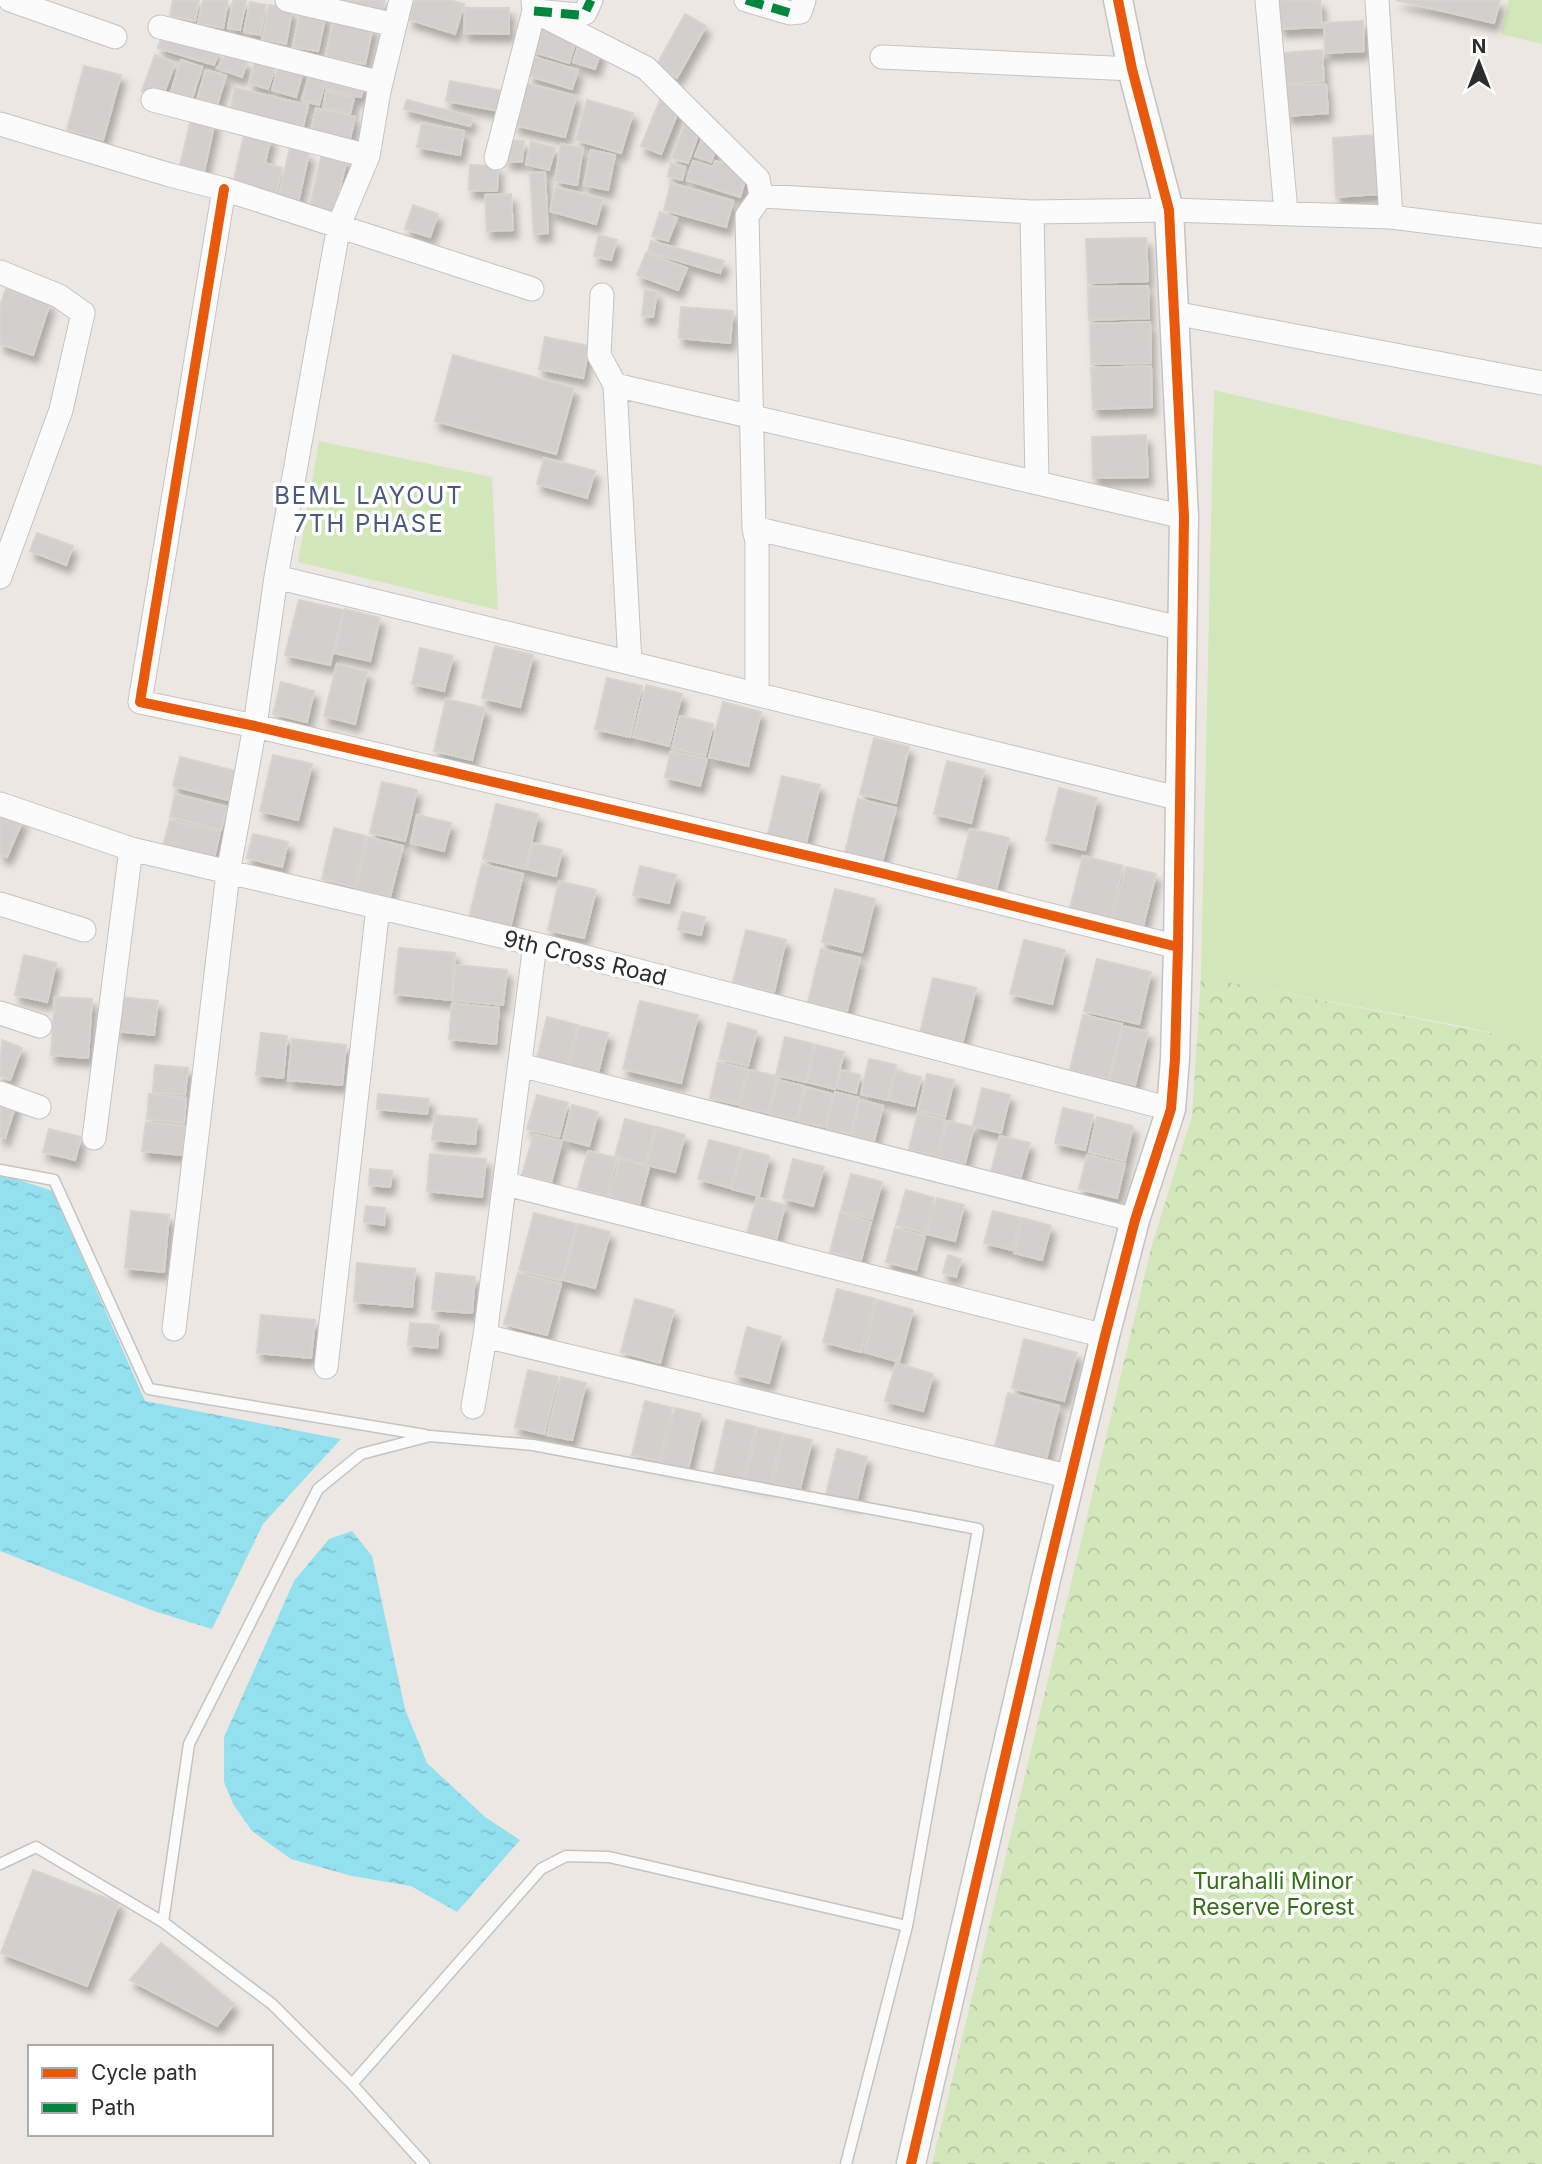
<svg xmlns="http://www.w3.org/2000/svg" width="1542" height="2164" font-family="Inter,sans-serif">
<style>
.grass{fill:#d2e8ba}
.forest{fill:url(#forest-crowns)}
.water{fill:url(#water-ripples)}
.building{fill:#d2cfcc;stroke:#d7d3ce;stroke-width:2;filter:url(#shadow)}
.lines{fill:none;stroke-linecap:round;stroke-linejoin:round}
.service-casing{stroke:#c5c4c3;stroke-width:13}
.minor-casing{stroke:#c5c4c3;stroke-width:25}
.tertiary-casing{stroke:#c5c4c3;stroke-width:31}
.service{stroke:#fcfbfb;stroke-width:10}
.minor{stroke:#fcfbfb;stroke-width:23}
.tertiary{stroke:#fcfbfb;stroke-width:28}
.quiet{stroke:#00873e;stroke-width:9;stroke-dasharray:18 9;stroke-linecap:butt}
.cycleway-casing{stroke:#fff;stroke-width:15}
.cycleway{stroke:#e8590c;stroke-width:10}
.labels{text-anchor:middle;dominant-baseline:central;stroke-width:7;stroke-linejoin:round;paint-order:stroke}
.street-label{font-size:23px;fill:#2d2d2d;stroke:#fff}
.park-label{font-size:23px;fill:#337017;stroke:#fff}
.neighbourhood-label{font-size:24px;letter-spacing:2px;fill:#4a5981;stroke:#fff}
</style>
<defs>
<pattern id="forest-crowns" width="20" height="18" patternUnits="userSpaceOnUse" patternTransform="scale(1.75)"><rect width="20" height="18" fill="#d2e8ba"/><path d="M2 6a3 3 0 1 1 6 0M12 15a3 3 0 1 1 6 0" fill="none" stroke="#b5c7a0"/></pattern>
<pattern id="water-ripples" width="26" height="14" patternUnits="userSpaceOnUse" patternTransform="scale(1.75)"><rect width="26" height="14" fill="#93e1ef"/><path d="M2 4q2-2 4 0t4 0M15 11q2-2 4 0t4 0" fill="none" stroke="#7fc1cd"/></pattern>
<filter id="shadow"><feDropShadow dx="4.5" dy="8" stdDeviation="3.5" flood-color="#0004"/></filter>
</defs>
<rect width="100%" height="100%" fill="#ece7e2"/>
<path class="grass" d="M1509 0H1542V44L1501 34Z
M1214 390 1542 466V1044L1461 1026 1201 977Z
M319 441 492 477 498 610 298 562Z"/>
<path class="forest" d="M1201 977 1542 1043V2164H932L1152 1245 1192 1116Z"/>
<path class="water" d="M0 1174 53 1191 145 1401 341 1439 263 1524 212 1629 154 1611 0 1551Z
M352 1531 372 1556 405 1709 427 1763 485 1817 520 1840 457 1912 411 1886 352 1876 291 1859 252 1831 233 1804 224 1782V1737L294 1581 329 1539Z"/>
<path class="building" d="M173 0H199L195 21 170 16Z
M203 0H228L223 28 198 23Z
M233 0 246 1 240 30 228 28Z
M327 0H385L382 13Z
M415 0H450L464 4 455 34 408 19Z
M1278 0H1320L1322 27 1280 29Z
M1396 0H1500L1494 23Z
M250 2 266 5 260 35 244 32Z
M269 5 292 10 286 44 262 39Z
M465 8H509V34L464 33Z
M301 9 326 14 318 51 293 47Z
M685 14 706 26 677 78 656 66Z
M334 19 373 26 365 64 326 57Z
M1363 21 1364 51 1325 53 1324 23Z
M539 25 577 37 569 63 531 51Z
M162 35 218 52 214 65 158 48Z
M579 44 601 50 595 69 573 62Z
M1322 50 1324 81 1285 84 1283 53Z
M227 54 247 62 242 77 217 68Z
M155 55 175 63 162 98 142 91Z
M534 57 578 70 572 89 529 76Z
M181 60 202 67 192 99 171 92Z
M280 61 304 68 296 97 272 90Z
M255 62 275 68 268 89 249 83Z
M84 66 121 75 103 140 67 130Z
M311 69 327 74 319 105 302 100Z
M206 70 226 76 217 105 197 99Z
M329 76 364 84 361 97 326 89Z
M450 81 503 91 499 111 446 101Z
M525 83 576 96 565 137 514 125Z
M1326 84 1328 113 1287 116 1285 86Z
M235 88 308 105 302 131 229 114Z
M326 91 354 98 350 114 323 108Z
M407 100 472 117 470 126 404 109Z
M587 100 633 113 621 153 576 140Z
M660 100 680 107 661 154 641 146Z
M316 108 355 117 349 143 311 134Z
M192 115 215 121 204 172 180 166Z
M687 118 702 124 688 163 672 158Z
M422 123 464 131 460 155 417 147Z
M245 131 271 137 265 163 282 168 276 194 233 184Z
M704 135 719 141 711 162 695 156Z
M1375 135 1378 194 1336 197 1333 138Z
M507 140 524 141 522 162 506 161Z
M531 142 555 148 549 170 526 164Z
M561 144 583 148 577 185 555 181Z
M290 148 309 153 298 203 278 198Z
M591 150 615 155 608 190 584 185Z
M322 153 347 159 334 213 310 207Z
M693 161 713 167 715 161 748 171 740 197 687 180Z
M671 163 685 167 682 180 668 176Z
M470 165 498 166 497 191 469 190Z
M545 172 548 233 534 234 530 173Z
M671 183 733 201 726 227 664 210Z
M556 187 603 199 596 224 550 211Z
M511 194 513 230 487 231 485 195Z
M413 205 438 214 430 237 405 229Z
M660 212 677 218 668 241 652 236Z
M599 235 617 240 611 260 594 256Z
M1146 238 1148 281 1088 283 1086 239Z
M651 241 724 261 720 273 648 252Z
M646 253 687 268 678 290 637 275Z
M1148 286 1149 318 1089 320 1088 287Z
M6 289 50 303 33 355 0 344V306Z
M645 290 657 292 653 317 642 316Z
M681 307 733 311 730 343 679 338Z
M1150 322 1151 363 1091 364 1090 324Z
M545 337 589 346 583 378 539 369Z
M453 355 574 388 556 454 435 421Z
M1151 366 1152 407 1093 409 1091 368Z
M1146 435 1148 477 1093 478 1092 437Z
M544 458 595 471 587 498 537 484Z
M37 533 73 546 66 565 30 551Z
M299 600 343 610 330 665 285 655Z
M345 609 380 618 370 661 334 653Z
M495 646 533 655 520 707 482 698Z
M420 648 453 656 444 691 412 684Z
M337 664 367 672 355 724 324 716Z
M607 678 642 686 630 737 595 729Z
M281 682 314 691 307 722 273 714Z
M646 685 682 694 669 746 633 737Z
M446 699 485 708 472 760 434 751Z
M723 702 761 712 748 766 709 757Z
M680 716 713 724 705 756 672 748Z
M874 738 909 747 896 803 860 794Z
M671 751 707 759 700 786 665 777Z
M273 755 312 764 298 820 260 811Z
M180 757 235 771 228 800 173 786Z
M947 761 984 770 971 823 934 814Z
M782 776 820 785 806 843 768 834Z
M382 782 417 790 405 841 370 833Z
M1059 788 1097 798 1085 850 1046 841Z
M175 794 227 807 221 830 170 817Z
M858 799 896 808 882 862 845 853Z
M496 804 538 814 525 869 483 859Z
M0 810 23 820 7 857 0 854Z
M417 815 451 823 444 851 411 843Z
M170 820 220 832 214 858 163 846Z
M334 828 366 836 354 887 322 879Z
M970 829 1009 838 996 891 957 882Z
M253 834 288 842 282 867 247 858Z
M368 837 403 846 390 897 356 889Z
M533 843 562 850 556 876 527 869Z
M1083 856 1123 866 1111 918 1070 908Z
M482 864 523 874 510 928 469 918Z
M640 866 676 875 669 903 633 895Z
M1126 867 1156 874 1143 926 1113 919Z
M559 881 596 890 584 938 548 930Z
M835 889 875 899 862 952 822 942Z
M682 912 705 917 701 935 678 930Z
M746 930 786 940 774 992 733 982Z
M1024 940 1065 950 1052 1004 1010 994Z
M399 948 455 953 451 1000 394 994Z
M821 949 860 958 847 1011 808 1002Z
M24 955 56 963 47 1002 15 995Z
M1097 959 1151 972 1139 1024 1084 1011Z
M456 965 507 970 503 1005 452 1000Z
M933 978 976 988 962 1044 920 1034Z
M55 997 92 999 88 1058 51 1055Z
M120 997 158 1001 154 1035 116 1031Z
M640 1001 698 1015 681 1083 623 1069Z
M452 1003 499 1008 496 1044 449 1039Z
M1083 1015 1122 1024 1108 1079 1070 1070Z
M547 1017 577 1025 567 1065 537 1058Z
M728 1023 757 1031 748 1066 719 1059Z
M579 1026 608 1033 598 1073 569 1066Z
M1123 1026 1148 1032 1135 1085 1110 1079Z
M261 1033 287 1036 283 1078 256 1075Z
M785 1037 814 1044 805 1082 776 1075Z
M292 1039 346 1045 342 1085 288 1080Z
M2 1040 22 1048 10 1080 0 1076Z
M816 1045 844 1052 835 1089 807 1082Z
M869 1059 896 1065 887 1100 861 1094Z
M718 1062 747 1069 738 1105 710 1098Z
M155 1065 188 1068 185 1095 153 1092Z
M749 1070 777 1076 768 1113 740 1106Z
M841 1070 860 1075 856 1093 837 1088Z
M896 1071 921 1077 914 1106 889 1100Z
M927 1074 954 1080 945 1117 918 1110Z
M778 1080 804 1086 796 1120 770 1114Z
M806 1087 832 1094 825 1127 798 1121Z
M982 1088 1010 1095 1001 1133 973 1126Z
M835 1092 859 1098 850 1134 826 1129Z
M149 1094 186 1098 184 1123 147 1119Z
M378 1094 429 1099 427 1114 377 1109Z
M537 1095 568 1103 559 1137 527 1129Z
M0 1096 17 1101 5 1138 0 1137Z
M860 1100 883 1106 874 1141 852 1135Z
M572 1105 598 1112 589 1146 563 1139Z
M1063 1108 1093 1115 1085 1150 1055 1143Z
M918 1113 945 1120 937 1156 909 1149Z
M435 1115 477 1119 475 1144 432 1140Z
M1097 1117 1133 1126 1125 1161 1089 1152Z
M625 1119 655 1127 645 1164 615 1156Z
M947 1121 974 1127 965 1163 939 1157Z
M146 1122 185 1126 182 1155 142 1151Z
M657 1127 685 1135 675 1172 647 1165Z
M49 1129 81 1137 75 1160 43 1152Z
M534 1134 562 1141 551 1183 522 1175Z
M1000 1136 1030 1143 1020 1180 991 1173Z
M709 1140 741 1148 730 1188 698 1179Z
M743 1149 769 1156 759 1196 732 1189Z
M588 1151 617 1158 607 1196 578 1188Z
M430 1154 486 1159 482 1197 427 1191Z
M1087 1155 1125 1164 1117 1198 1079 1189Z
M620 1159 649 1167 639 1205 609 1197Z
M793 1159 824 1167 813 1206 783 1198Z
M370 1169 392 1171 390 1187 369 1185Z
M851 1174 882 1182 872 1219 841 1211Z
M906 1190 934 1198 925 1233 896 1225Z
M757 1197 785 1205 776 1241 747 1233Z
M937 1198 964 1205 955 1241 927 1234Z
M366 1206 385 1208 384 1225 364 1222Z
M131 1211 169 1215 164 1272 125 1268Z
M993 1211 1021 1218 1012 1250 984 1243Z
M534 1213 576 1224 561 1281 519 1270Z
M840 1213 871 1222 861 1260 830 1252Z
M1023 1218 1051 1226 1042 1260 1014 1253Z
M578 1224 610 1232 595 1288 563 1280Z
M895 1228 925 1236 916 1270 886 1262Z
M948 1255 961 1259 956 1277 943 1273Z
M357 1263 415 1269 412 1307 354 1302Z
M436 1273 475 1277 472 1313 432 1310Z
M518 1273 561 1284 547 1335 504 1324Z
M837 1289 875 1299 861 1352 823 1342Z
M635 1299 674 1310 660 1363 621 1352Z
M877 1300 913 1310 899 1362 864 1352Z
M261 1315 315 1320 311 1358 257 1353Z
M410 1323 439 1325 437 1348 408 1345Z
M747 1327 781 1337 769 1383 735 1374Z
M1024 1339 1077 1353 1064 1401 1012 1388Z
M896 1363 933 1374 923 1411 885 1401Z
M528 1370 558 1377 544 1434 515 1427Z
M561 1377 586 1383 572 1440 547 1435Z
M1008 1393 1059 1406 1046 1460 995 1447Z
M645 1401 672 1408 659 1461 632 1455Z
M675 1408 701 1414 688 1470 661 1463Z
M726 1420 756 1427 743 1480 714 1473Z
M758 1428 782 1433 770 1486 745 1481Z
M784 1434 812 1440 800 1489 773 1483Z
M837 1449 867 1457 856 1503 826 1495Z
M33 1870 119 1903 87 1986 1 1953Z
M161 1943 234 2004 217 2026 130 1980Z"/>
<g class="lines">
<defs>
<path id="service" d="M0 1170 54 1180 149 1389 425 1435
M0 1864 36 1847 163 1922
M352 2084 541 1869 566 1856 609 1857 907 1926
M424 2164 352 2084 272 2004 163 1922 189 1744 318 1489 361 1454 430 1436 533 1445 978 1529 907 1926 846 2164"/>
<path id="minor" d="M10 0 115 37
M287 0 395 25
M746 0 790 13 800 12 804 0
M1267 0 1286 212
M1377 0 1391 217
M534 11 646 68 758 179 761 196 747 216 754 528 757 542V693
M545 12 579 15 585 13 591 0
M160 27 381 83
M882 57 1132 69
M153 100 368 156
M0 124 170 175 224 189 532 289
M496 158 534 11 533 0
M224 189 140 702 255 726 873 871 1178 947
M761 196 1032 212 1169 210 1391 217 1542 236
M1032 212 1037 482
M0 272 59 296 83 313 61 410 0 577
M602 295 599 355 615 385
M1174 313 1542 383
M754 528 1184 629
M276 577 630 663
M1181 799 630 663 615 385 1184 517
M0 804 131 849 535 944 1171 1109
M0 904 84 930
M535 944 485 1336 1071 1477
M0 1013 40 1026
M520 1065 1135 1220
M0 1093 39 1107
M94 1138 131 849
M506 1184 1105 1336
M174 1329 228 873 255 726 276 577 339 225 368 156 379 91 401 0
M326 1367 378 907
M473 1407 485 1336"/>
<path id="tertiary" d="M911 2164 1047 1575 1105 1336 1135 1220 1171 1109 1175 1059 1178 947 1184 517 1169 210 1132 69 1118 0"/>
</defs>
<use href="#service" class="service-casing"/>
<use href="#minor" class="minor-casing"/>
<use href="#tertiary" class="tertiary-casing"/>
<use href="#service" class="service"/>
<use href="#minor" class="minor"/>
<use href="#tertiary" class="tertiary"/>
<path class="quiet" d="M746 0 790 13
M534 11 579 15 585 13 591 0"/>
<defs>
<path id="cycleway" d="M224 189 140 702 255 726 873 871 1178 947
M911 2164 1047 1575 1105 1336 1135 1220 1171 1109 1175 1059 1178 947 1184 517 1169 210 1132 69 1118 0"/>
</defs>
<use href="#cycleway" class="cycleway-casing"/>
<use href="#cycleway" class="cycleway"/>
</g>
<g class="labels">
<g class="street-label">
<text transform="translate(585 958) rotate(14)">9th Cross Road</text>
</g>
<g class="park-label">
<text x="1273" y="1881">Turahalli Minor<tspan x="1273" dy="26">Reserve Forest</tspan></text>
</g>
<g class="neighbourhood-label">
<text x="369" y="495">BEML LAYOUT<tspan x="369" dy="28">7TH PHASE</tspan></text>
</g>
</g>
<rect x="28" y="2045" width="245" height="91" fill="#ffffff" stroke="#ababab" stroke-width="2"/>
<rect x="42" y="2068" width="35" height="10" fill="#e8590c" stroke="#ababab" stroke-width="2"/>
<text x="91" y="2080" font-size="21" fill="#2d2d2d">Cycle path</text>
<rect x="42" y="2103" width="35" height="10" fill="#00873e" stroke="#ababab" stroke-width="2"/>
<text x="91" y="2115" font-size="21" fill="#2d2d2d">Path</text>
<g transform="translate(1479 63)" stroke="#ffffff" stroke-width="5" paint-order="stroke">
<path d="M0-5L12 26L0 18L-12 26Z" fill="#2d2d2d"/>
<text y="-10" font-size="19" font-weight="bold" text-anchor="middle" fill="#2d2d2d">N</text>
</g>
</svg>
